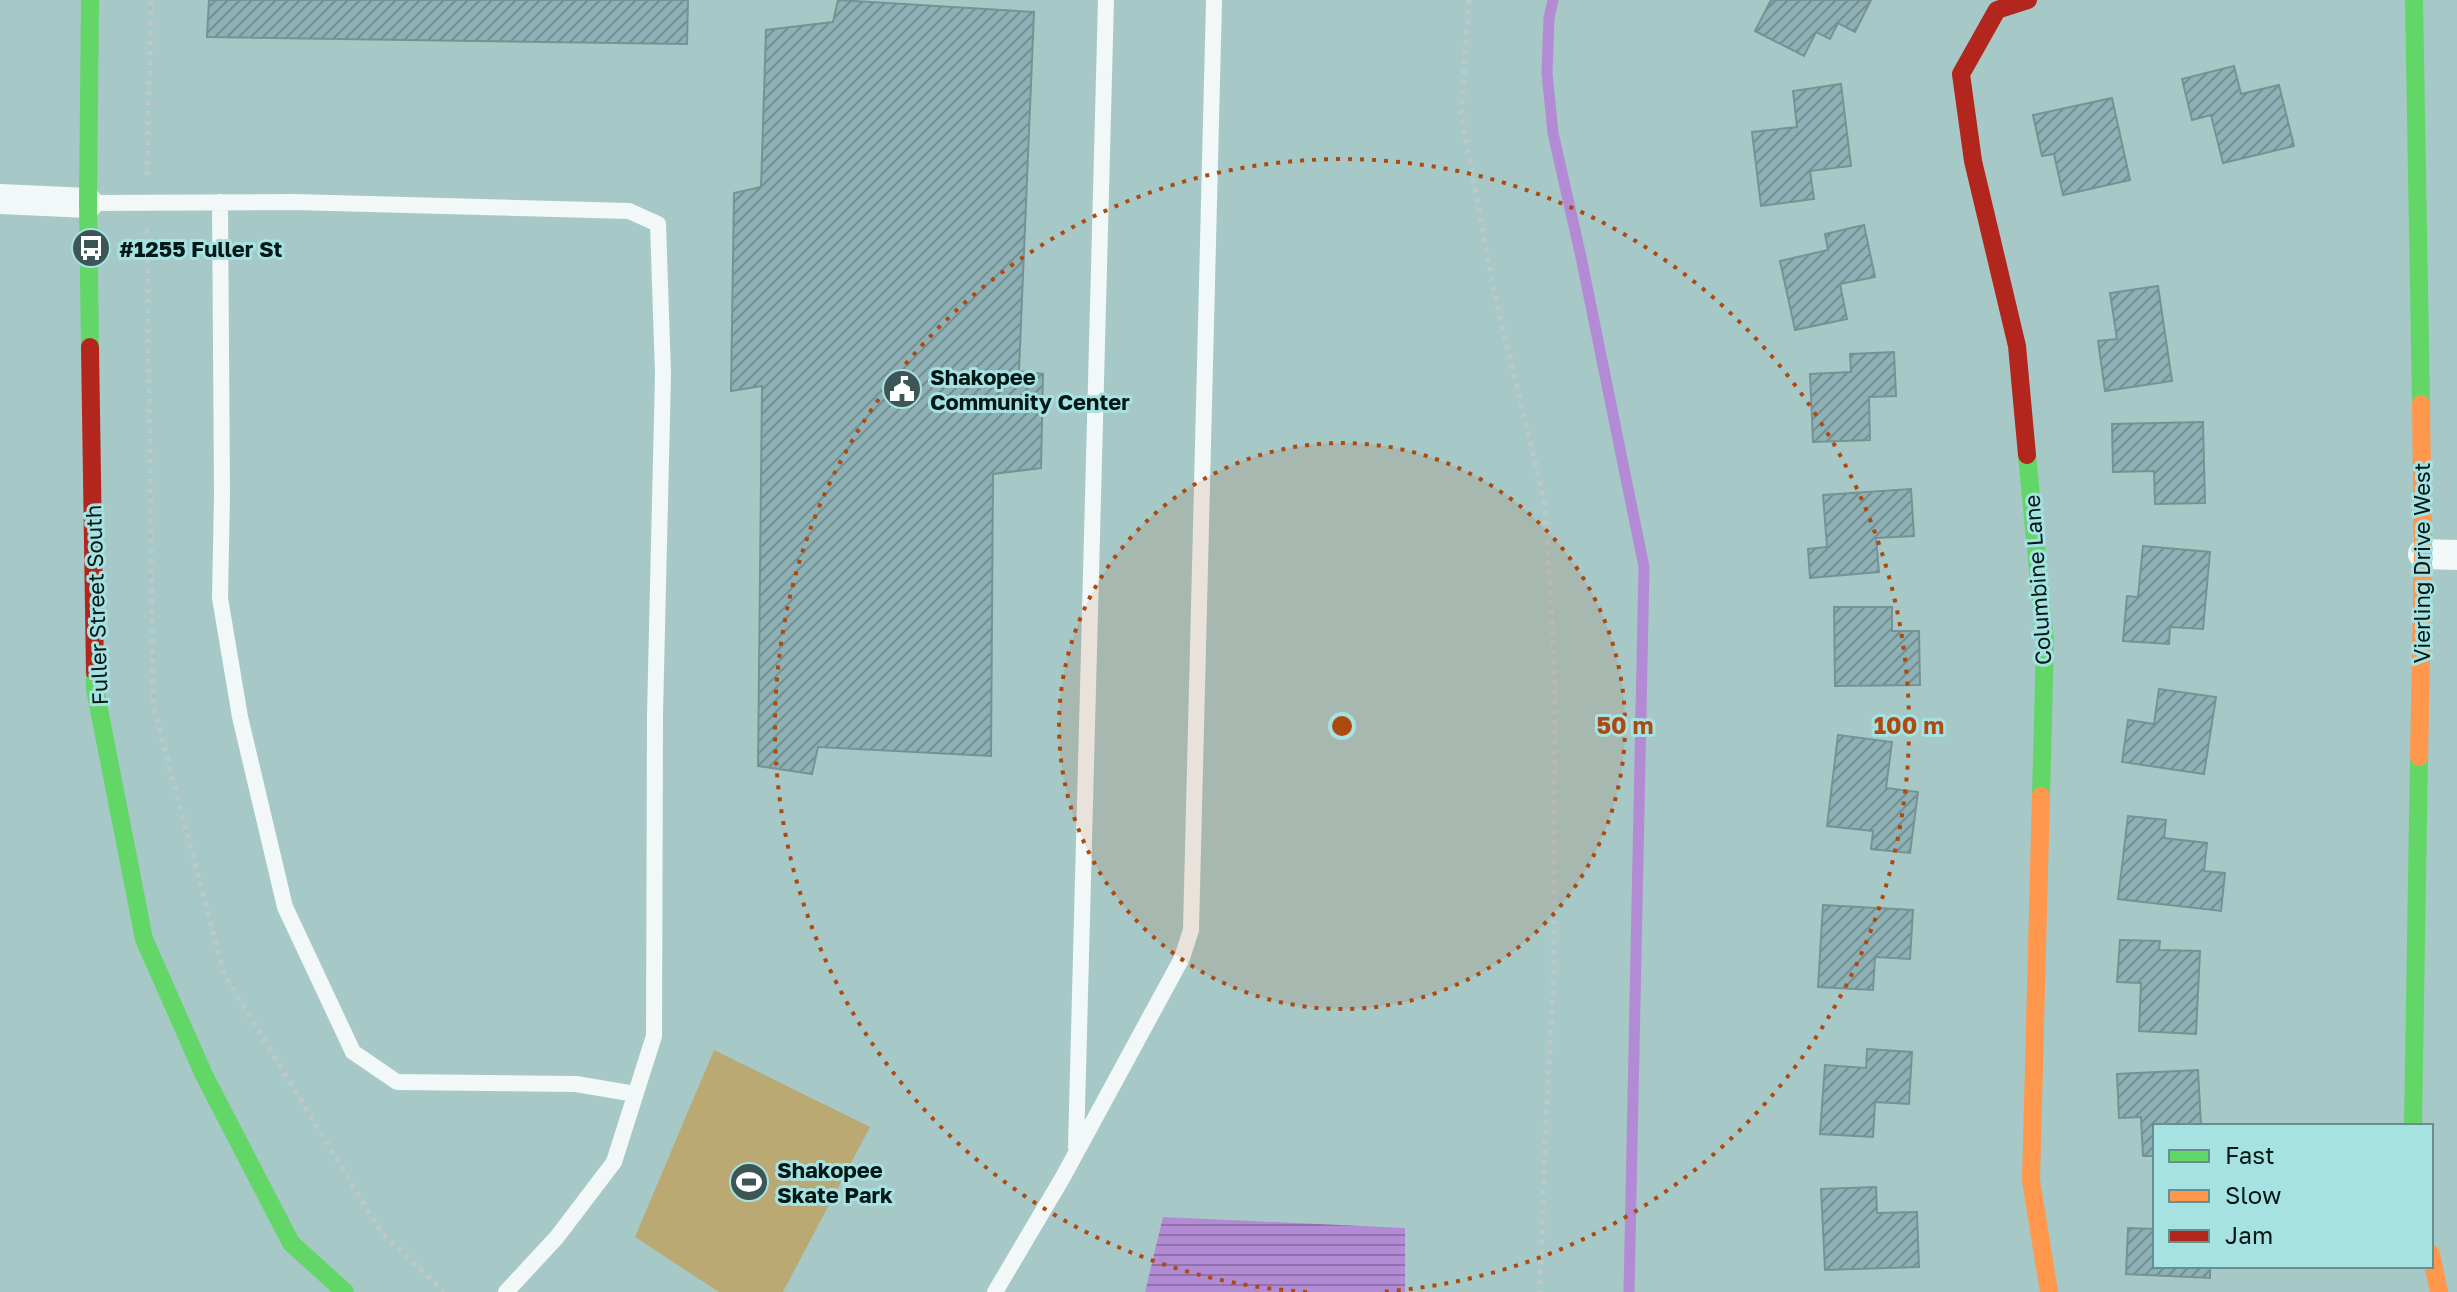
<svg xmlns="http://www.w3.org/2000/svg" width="2457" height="1292" font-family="'Golos Text',sans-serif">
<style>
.garden{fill:#baa973}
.water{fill:url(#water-rules)}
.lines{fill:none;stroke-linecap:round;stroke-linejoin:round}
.stream{stroke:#b38bd4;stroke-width:11}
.building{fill:url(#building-hatch);stroke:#789294;stroke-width:2}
.path{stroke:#bfc8c8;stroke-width:5;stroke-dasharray:4 6;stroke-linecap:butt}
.lane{stroke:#f2f7f7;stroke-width:16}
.street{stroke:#f2f7f7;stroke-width:30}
.fast{stroke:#63d668;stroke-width:18}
.slow{stroke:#ff974d;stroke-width:18}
.jam{stroke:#b3261e;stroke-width:18}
.ring{fill:none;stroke:#ae490f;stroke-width:4;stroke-dasharray:4 8}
.labels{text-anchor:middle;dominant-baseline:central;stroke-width:6;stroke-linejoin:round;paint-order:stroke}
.poi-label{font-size:22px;font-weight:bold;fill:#011817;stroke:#a6e2e1;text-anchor:start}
.street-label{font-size:22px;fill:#011817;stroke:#a6e2e1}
.centre{fill:#ae490f;stroke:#a6e2e1;stroke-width:4}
.ring-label{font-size:24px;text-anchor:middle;font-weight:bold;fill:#ae490f;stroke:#a6e2e1;stroke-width:6;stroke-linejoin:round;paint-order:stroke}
</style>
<defs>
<pattern id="water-rules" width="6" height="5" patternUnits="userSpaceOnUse" patternTransform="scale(2)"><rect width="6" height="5" fill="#b38bd4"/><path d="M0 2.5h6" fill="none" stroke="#8f71ab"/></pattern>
<pattern id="building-hatch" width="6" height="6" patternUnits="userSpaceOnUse" patternTransform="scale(2)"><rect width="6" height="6" fill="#8eb1b5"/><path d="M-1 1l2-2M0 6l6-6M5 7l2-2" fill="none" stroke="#728f92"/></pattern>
</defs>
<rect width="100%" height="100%" fill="#a6c8c7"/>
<path class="garden" d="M714 1050 870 1127 783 1292H719L635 1237Z"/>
<path class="water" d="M1163 1217 1405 1228V1292H1145Z"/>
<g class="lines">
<path class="stream" d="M1553 0 1549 18 1547 73 1553 133 1581 257 1644 567 1629 1292"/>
</g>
<path class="building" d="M209 0H688L687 44 207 37Z
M838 0 1034 12 1019 371 1043 374 1041 468 993 474 991 756 818 747 812 774 758 766 762 386 731 391 734 193 761 187 766 30 833 22Z
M1771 0H1871L1855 32 1838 23 1830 39 1816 32 1804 56 1755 31Z
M2234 66 2241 94 2279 85 2294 146 2223 163 2211 115 2192 120 2182 79Z
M1841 84 1851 166 1810 171 1814 199 1761 206 1752 132 1797 127 1793 91Z
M2112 98 2130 180 2063 195 2054 154 2042 156 2033 115Z
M1864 225 1875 277 1840 284 1847 319 1795 330 1780 261 1828 250 1825 234Z
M2158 286 2172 381 2105 391 2098 341 2117 339 2110 293Z
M1894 352 1896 396 1869 397 1870 440 1813 442 1810 374 1851 372 1850 354Z
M2203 422 2205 503 2155 504 2154 471 2113 472 2112 424Z
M1911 489 1914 536 1876 538 1879 572 1810 578 1808 549 1827 547 1823 495Z
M2143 546 2210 552 2203 629 2170 627 2169 644 2123 641 2127 596 2138 597Z
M1834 607H1892V631H1919L1920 685 1835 686Z
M2159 689 2216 697 2204 774 2122 762 2128 720 2154 724Z
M1838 735 1892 742 1886 788 1918 792 1910 853 1871 849 1873 831 1827 826Z
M2128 816 2166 820 2164 838 2207 843 2204 871 2225 873 2221 911 2118 899Z
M1823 905 1913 910 1910 959 1875 957 1873 990 1818 987Z
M2120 940 2160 941 2159 950 2200 951 2196 1034 2139 1031 2141 983 2117 982Z
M1867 1049 1912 1052 1909 1104 1875 1102 1873 1137 1820 1134 1825 1065 1866 1068Z
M2198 1070 2201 1126H2155V1156H2143L2141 1117 2119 1118 2117 1074Z
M1876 1187 1877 1213 1917 1212 1919 1267 1825 1270 1821 1189Z
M2128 1228 2155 1229V1266H2210V1278L2126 1274Z"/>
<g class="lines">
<path class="path" d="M1469 0 1461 113 1493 287 1545 504 1555 678 1554 971 1544 1165 1540 1292
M147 175 151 0
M147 229 153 705 224 974 381 1232 444 1292"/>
<path class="lane" d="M220 202 222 494 220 598 240 717 285 907 353 1052 397 1082 576 1084 635 1094
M91 203 294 202 629 211 658 224 663 374 655 714 654 1036 614 1162 557 1237 506 1292
M1076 1147 1106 0
M995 1292 1063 1177 1182 958 1191 930 1214 0"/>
<path class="street" d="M0 199 88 203
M2423 554 2457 555"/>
<path class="fast" d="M90 0 88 203 90 347
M2414 0 2421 404
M2027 455 2045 642 2041 796
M95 672V689L144 939 204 1075 291 1243 345 1292
M2413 1126 2419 757"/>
<path class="slow" d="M2419 757 2423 554 2421 404
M2041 796 2031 1180 2049 1292
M2431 1254 2439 1292"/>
<path class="jam" d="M90 347 95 672
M2027 455 2017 346 1973 161 1961 74 1997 10 2028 0"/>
</g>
<circle cx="1342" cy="726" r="283" fill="#ae490f" fill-opacity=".12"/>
<g class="ring">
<circle cx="1342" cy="726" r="283"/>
<path d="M1307 1292A567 567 0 1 1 1377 1292"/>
</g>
<defs>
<symbol id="bus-disc" viewBox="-11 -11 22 22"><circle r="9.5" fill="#3b5655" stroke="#a6e2e1"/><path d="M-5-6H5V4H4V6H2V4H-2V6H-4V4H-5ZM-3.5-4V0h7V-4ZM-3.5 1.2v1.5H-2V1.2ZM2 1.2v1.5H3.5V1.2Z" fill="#fff"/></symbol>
<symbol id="civic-disc" viewBox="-11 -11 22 22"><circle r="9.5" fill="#3b5655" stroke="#a6e2e1"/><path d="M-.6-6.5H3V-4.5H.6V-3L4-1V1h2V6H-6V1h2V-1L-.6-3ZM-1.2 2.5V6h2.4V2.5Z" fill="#fff"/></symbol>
<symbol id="stadium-disc" viewBox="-11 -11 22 22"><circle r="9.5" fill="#3b5655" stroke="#a6e2e1"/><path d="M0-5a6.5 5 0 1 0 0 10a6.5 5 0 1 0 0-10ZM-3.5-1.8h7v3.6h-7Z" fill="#fff"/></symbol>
</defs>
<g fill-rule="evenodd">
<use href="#bus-disc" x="69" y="226" width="44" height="44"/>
<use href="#civic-disc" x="880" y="367" width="44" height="44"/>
<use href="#stadium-disc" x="727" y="1160" width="44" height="44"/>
</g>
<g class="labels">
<g class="poi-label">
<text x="119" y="248">#1255 Fuller St</text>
<text x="930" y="376">Shakopee<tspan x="930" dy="25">Community Center</tspan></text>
<text x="777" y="1169">Shakopee<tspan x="777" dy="25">Skate Park</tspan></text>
</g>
<g class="street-label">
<text transform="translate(2421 563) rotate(-90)">Vierling Drive West</text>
<text transform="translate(2037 580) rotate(-94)">Columbine Lane</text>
<text transform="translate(96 605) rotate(-92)">Fuller Street South</text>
</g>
</g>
<circle cx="1342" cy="726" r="12" class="centre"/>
<g class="ring-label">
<text x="1625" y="734">50 m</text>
<text x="1909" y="734">100 m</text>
</g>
<rect x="2153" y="1124" width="280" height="144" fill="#a6e2e1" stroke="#649190" stroke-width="2"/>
<rect x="2169" y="1150" width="40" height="12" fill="#63d668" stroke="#649190" stroke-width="2"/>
<text x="2225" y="1164" font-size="24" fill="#011817">Fast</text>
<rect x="2169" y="1190" width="40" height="12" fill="#ff974d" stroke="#649190" stroke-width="2"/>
<text x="2225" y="1204" font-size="24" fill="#011817">Slow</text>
<rect x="2169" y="1230" width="40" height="12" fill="#b3261e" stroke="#649190" stroke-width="2"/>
<text x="2225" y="1244" font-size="24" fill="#011817">Jam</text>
</svg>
